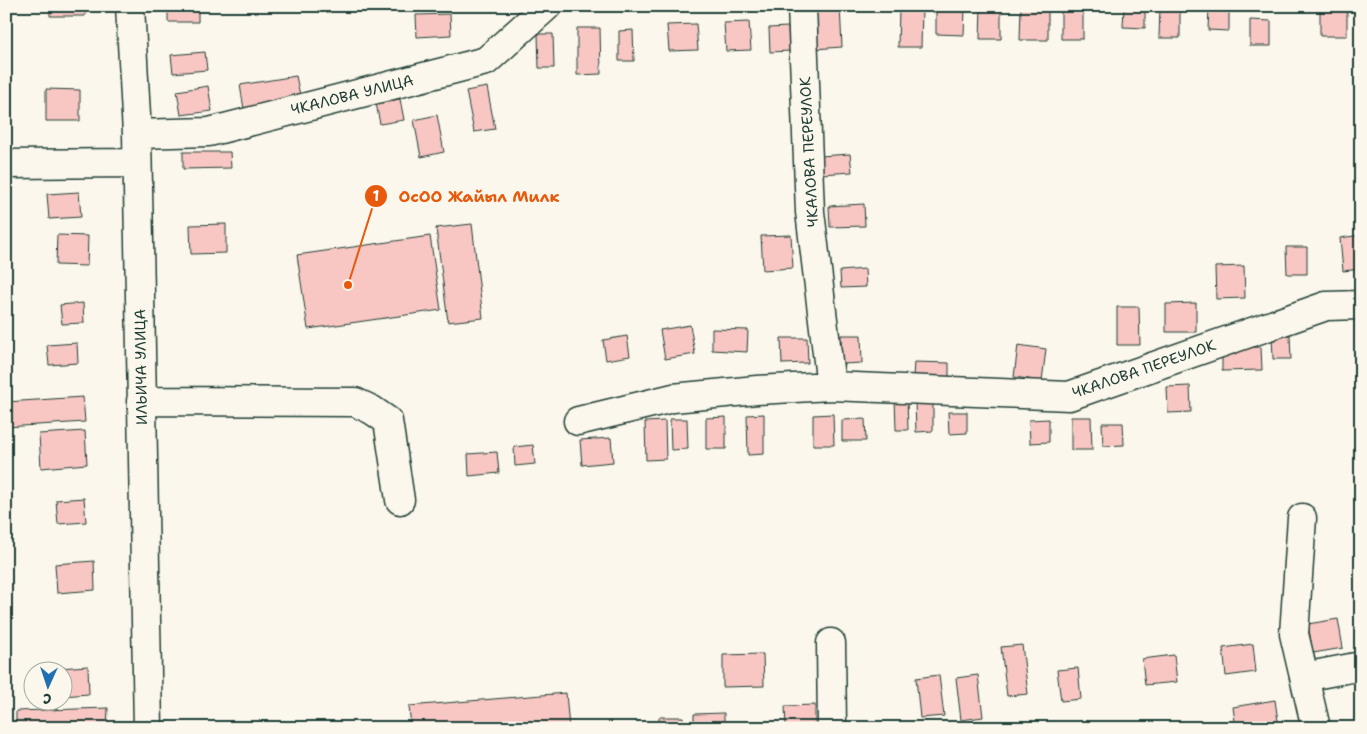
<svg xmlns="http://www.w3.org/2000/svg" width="1367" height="734" font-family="'Shantell Sans',sans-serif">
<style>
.building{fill:#f8c7c3;stroke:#1f3d34}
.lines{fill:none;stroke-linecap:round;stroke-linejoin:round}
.minor-casing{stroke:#1f3d34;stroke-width:31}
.minor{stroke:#fbf7ec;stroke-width:28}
.labels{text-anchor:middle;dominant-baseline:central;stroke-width:4;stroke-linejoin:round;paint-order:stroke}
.street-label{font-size:15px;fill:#1f3d34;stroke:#fbf7ec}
.leader{fill:none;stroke:#e8590c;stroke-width:2}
.callout-dot{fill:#e8590c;stroke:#fbf7ec;stroke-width:2}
.mark-label{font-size:15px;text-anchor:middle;font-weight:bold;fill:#fff}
.callout-label{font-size:16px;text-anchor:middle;font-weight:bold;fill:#e8590c;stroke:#fbf7ec;stroke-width:4;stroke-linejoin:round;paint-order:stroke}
</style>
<rect width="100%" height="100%" fill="#fbf7ec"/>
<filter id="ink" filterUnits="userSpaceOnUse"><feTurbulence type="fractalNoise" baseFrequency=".02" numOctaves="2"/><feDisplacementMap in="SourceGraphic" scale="10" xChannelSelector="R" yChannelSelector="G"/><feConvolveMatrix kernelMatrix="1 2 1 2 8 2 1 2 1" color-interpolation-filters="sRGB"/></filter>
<g filter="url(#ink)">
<path class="building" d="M50 6H85V16H50Z
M168 6H198V22H168Z
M812 6H840L842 47 814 49Z
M1021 6H1048V40H1020Z
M1061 6H1083V39H1061Z
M1124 6H1145V28L1123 27Z
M1160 6H1180V38H1159Z
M1209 6H1229V31L1208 30Z
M1320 6H1347V36H1320Z
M981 7H1001V39H980Z
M899 9H922L921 47H898Z
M936 9H965L964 35 936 34Z
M450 14 451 35 417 37 416 15Z
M1250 20 1271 21V46H1250Z
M749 22 751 50 726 51 724 23Z
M696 24 698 50 669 51 667 25Z
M788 27 790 51 770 52 769 28Z
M577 28H600L601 74 577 75Z
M633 30 634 61H619V31Z
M538 34H553L554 68H539Z
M205 52 207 70 173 73 171 55Z
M296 76 301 100 244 109 240 85Z
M208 86 212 111 181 115 177 91Z
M487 87 495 129 474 132 466 91Z
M46 89 80 90V121H46Z
M400 99 404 120 380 124 376 103Z
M437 115 444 152 421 157 414 120Z
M183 152H230L231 168 183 169Z
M850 154 852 172 821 174 820 156Z
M79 192 81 217 49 219 47 194Z
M864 204 865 226 830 227 829 206Z
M226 224V253L191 254 190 225Z
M472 224 483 318 448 322 436 228Z
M57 235 88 236 87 266 56 265Z
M791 235 793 268 763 270 761 236Z
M1361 235V269L1343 271 1340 238Z
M430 236 441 310 308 329 297 255Z
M1286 247H1307V274H1287Z
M1244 266 1245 298 1216 299 1215 267Z
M865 269 866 287 841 288 840 271Z
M83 303 84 323 62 324 60 305Z
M1196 303V332H1166V304Z
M1117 307H1139L1140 345H1117Z
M1355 316H1361V344H1356Z
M690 325 695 354 665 359 660 330Z
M712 329 748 330 747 352 712 350Z
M841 335H861L862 363 842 364Z
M1272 335H1290L1291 359H1273Z
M627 336 630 356 606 360 603 340Z
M781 338H807L808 363 782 364Z
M77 343 78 363 49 365 47 345Z
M1018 345 1046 349 1042 381 1014 377Z
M1261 347 1262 370 1222 371V348Z
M914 362 949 363V378L913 377Z
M1190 386 1191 412 1168 413 1167 387Z
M83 397 85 422 6 427V402Z
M895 398H907L908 430H896Z
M915 401H933V431L916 432Z
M948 412H967V433L949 434Z
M764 414V454L748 455 747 415Z
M833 414 834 445H813V415Z
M726 417V449H706V418Z
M1071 417H1091L1092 450H1071Z
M670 419H687L688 449 671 450Z
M865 419 866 441H842V420Z
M1049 419V442L1030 443 1029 420Z
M665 421 666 459 646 460 645 422Z
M1102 423H1123L1124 445 1103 446Z
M85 431 87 464 41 468 39 434Z
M611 438 613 462 582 465 580 440Z
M533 445 535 464 515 466 514 447Z
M497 452 499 473 469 476 468 454Z
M84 498 86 522 58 524 56 500Z
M94 561 95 590 57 593 55 564Z
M1338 619 1343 648 1313 653 1308 624Z
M1253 644 1256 672 1226 676 1223 648Z
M1022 645 1028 694 1007 696 1001 647Z
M763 654 764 686 723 687V655Z
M1174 655 1177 682 1145 685 1142 659Z
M88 666 89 694 62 696V672H44V669Z
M1078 668 1081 699 1061 701 1057 670Z
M939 675 944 716 920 718 916 678Z
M978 675 983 717 961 720 956 678Z
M566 693 569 728H411L409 706Z
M1275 700 1278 721 1236 728 1233 707Z
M815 705V728H786L785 706Z
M108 708 107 728H16V711Z
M724 713V728H694V714Z
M659 717H683V728H659Z"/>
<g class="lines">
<defs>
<path id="minor" d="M130 6 137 134 148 728
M802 6 810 212 831 386
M137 134 209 132 486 61 547 6
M6 164 136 163
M141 401 355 402 372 410 388 421 400 500
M578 421 673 398 757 390 831 386 1069 396 1326 306 1361 305
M1302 518 1294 634 1316 728
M831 643 832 728
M1304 677 1361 666"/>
</defs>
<use href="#minor" class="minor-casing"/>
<use href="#minor" class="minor"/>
</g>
</g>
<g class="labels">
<g class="street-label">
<text transform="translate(352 95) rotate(-14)">ЧКАЛОВА УЛИЦА</text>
<text transform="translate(809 152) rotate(-93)">ЧКАЛОВА ПЕРЕУЛОК</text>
<text transform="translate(141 367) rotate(-91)">ИЛЬИЧА УЛИЦА</text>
<text transform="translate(1144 369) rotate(-19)">ЧКАЛОВА ПЕРЕУЛОК</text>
</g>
</g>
<path class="leader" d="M348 285L376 196"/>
<g class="callout-dot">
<circle cx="348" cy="285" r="5"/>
<circle cx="376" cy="196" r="12"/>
</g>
<g class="mark-label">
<text x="376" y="201">1</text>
</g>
<g class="callout-label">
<text x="479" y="202">ОсОО Жайыл Милк</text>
</g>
<rect width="1367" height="734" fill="none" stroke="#fbf7ec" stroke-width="25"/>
<rect x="12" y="12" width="1342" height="709" fill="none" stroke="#1f3d34" stroke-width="2" filter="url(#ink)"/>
<g transform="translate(48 686) rotate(183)"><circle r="24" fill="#fbf7ec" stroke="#a3ada2"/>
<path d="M0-4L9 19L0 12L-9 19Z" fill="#1f6fb2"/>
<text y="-8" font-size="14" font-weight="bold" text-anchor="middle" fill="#1f3d34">С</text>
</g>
</svg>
